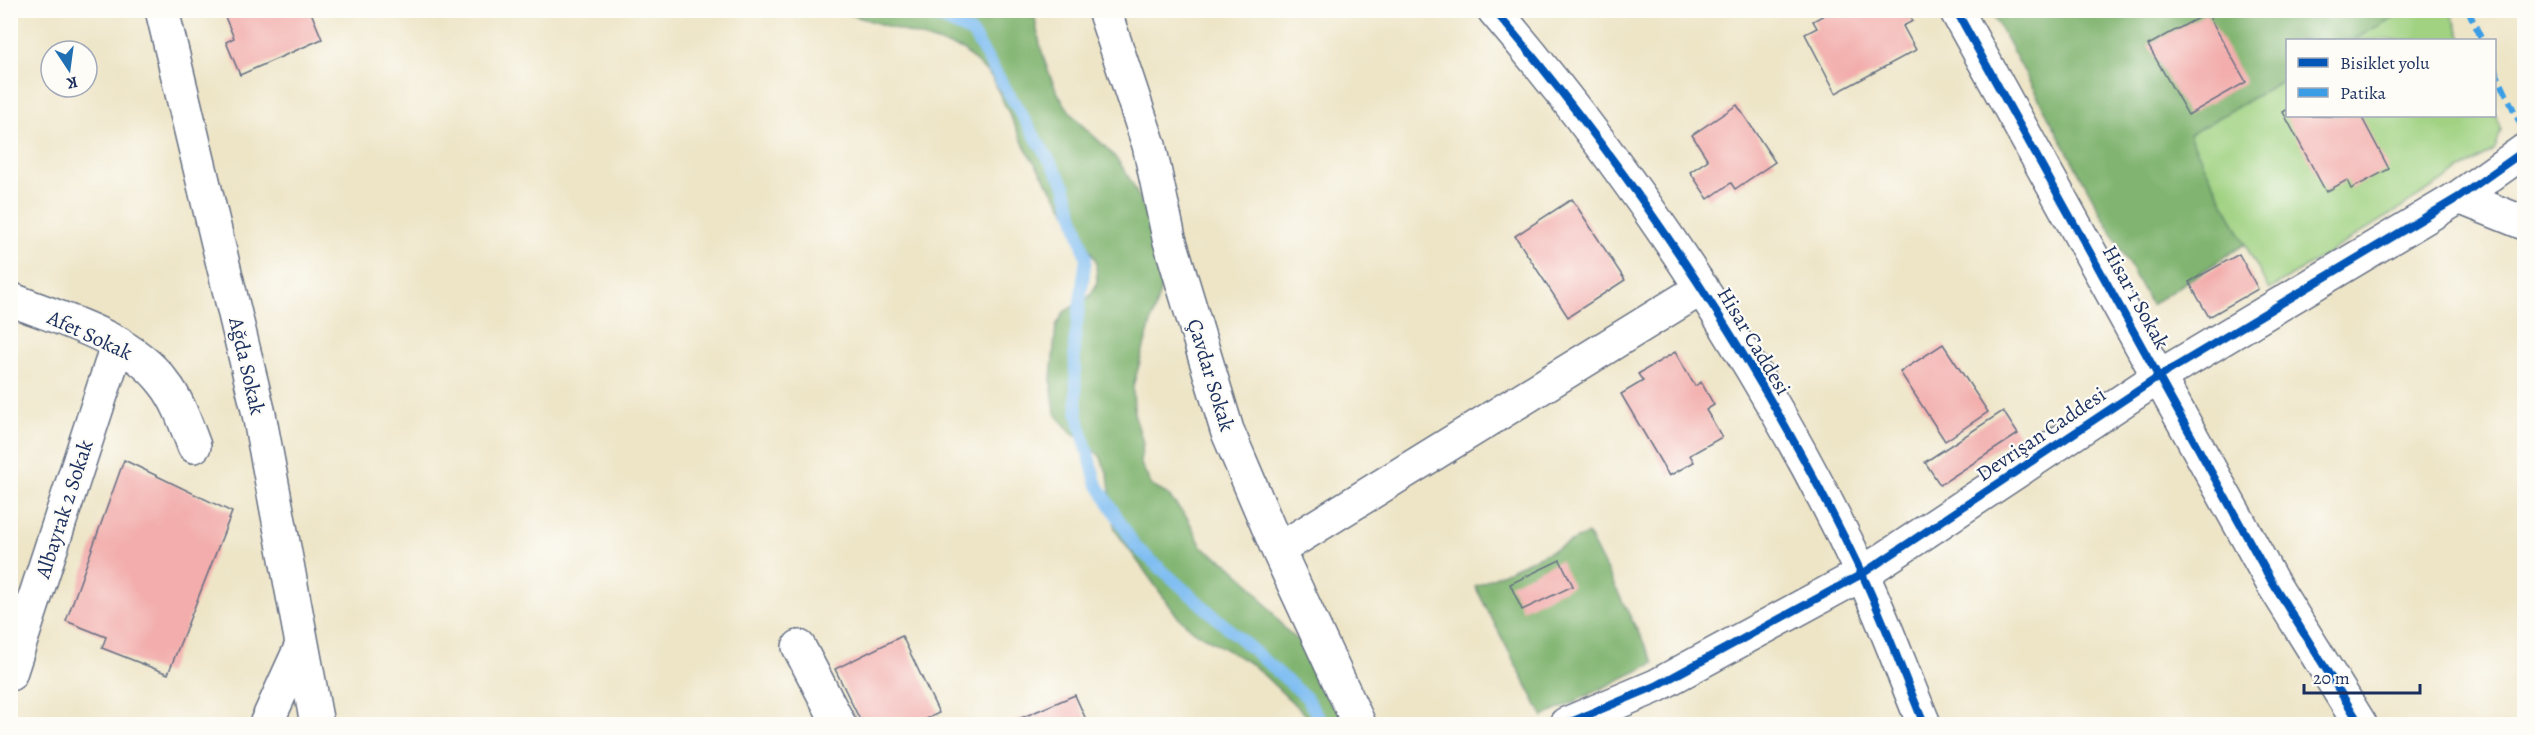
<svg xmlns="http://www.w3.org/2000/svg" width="2535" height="735" font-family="Alegreya,serif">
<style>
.green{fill:#a0d282;stroke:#5e8070;stroke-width:1.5}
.forest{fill:#80b470;stroke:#4e7267;stroke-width:1.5}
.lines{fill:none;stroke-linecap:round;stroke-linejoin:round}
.stream{stroke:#7fbdf2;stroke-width:12}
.building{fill:#f2adac}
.minor-casing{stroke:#656f83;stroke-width:36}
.minor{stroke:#fff;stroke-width:33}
.quiet{stroke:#3b9de6;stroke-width:6;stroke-dasharray:12 6;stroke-linecap:butt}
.cycleway-casing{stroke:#fdfcf7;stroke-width:11}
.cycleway{stroke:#0057b8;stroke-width:8}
.labels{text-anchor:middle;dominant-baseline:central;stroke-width:4.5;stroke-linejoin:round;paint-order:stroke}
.street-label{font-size:21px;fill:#1b2f5e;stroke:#fdfcf7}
</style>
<rect width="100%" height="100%" fill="#fdfcf7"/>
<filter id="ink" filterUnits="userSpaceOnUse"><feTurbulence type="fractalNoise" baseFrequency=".0167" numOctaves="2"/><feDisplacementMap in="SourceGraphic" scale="12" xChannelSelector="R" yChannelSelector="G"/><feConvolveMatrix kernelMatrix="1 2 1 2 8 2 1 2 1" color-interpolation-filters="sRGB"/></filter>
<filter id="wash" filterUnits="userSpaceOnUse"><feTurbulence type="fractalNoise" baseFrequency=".008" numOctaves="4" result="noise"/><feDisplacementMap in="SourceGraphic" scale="24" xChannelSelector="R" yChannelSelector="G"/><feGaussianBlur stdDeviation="1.35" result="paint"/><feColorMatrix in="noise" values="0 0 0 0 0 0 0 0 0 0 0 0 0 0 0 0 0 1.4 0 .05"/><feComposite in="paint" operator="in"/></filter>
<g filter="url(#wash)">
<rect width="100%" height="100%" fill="#eee5c7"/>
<path class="green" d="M2405 10 2450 11 2463 40H2353Z
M2287 78 2288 116 2495 114 2501 130 2495 149 2269 290 2188 135Z"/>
<path class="forest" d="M839 11H1034C1039 49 1050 91 1077 120 1088 132 1103 143 1113 155 1138 183 1158 241 1164 277L1133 386 1134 413 1143 443 1140 462 1152 486 1167 494 1188 519 1202 547 1230 565 1250 584 1285 629 1311 652 1343 719 1319 721 1306 715 1253 665 1194 631 1178 617 1115 530 1108 475 1100 456 1068 429 1055 413 1051 380 1056 326 1064 312 1089 297 1097 284 1096 261 1078 229 1028 153 991 76 963 50Z
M1991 11H2405L2353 40H2288L2287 78 2189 135 2245 244 2151 305Z
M1588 534 1654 663 1543 717 1475 586Z"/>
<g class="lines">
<path class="stream" d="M923 10 972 33 1065 186 1086 258 1074 346 1077 414 1096 482 1135 546 1306 697 1323 724"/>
</g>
<g id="blocks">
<path class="building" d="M222 10H310L322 39 240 75 226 42 234 38Z
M1833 10H1907L1913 21 1903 26 1916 50 1836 93 1805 34 1817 28 1813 21Z
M2207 13 2246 82 2188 115 2148 45Z
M1737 105 1775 162 1735 189 1731 183 1708 199 1690 172 1708 160 1692 135Z
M2288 109V116H2361L2389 169 2351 189 2347 180 2326 192 2283 112Z
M1572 199 1625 280 1568 317 1515 236Z
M2239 254 2258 289 2209 317 2189 282Z
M1943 344 1988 412 1945 441 1900 372Z
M1675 352 1695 386 1701 382 1714 405 1706 410 1722 437 1690 455 1694 462 1669 476 1621 394 1643 381 1638 374Z
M2003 411 2018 434 1940 485 1925 462Z
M124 460 232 512 168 674 102 648 106 637 66 621Z
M1560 560 1573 586 1522 610 1510 584Z
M902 636 939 713 916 724H862L835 669Z
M1075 695 1088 724H1007Z"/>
</g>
</g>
<g filter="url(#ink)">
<use href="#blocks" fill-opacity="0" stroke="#656f83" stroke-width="1.5"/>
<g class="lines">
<defs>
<path id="minor" d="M162 10 259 414 317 724
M1104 10 1149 145 1169 238 1227 430 1278 550 1359 724
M1494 10C1636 176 1769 377 1862 574 1885 623 1903 674 1924 724
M1956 10 2272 582 2360 724
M2459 197 2524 223
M10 299C62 320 128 336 164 383 178 400 186 425 194 446
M1278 550 1702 288
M799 647 839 724
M10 674 118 343
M266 724 302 645
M1566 724 1656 686 1862 574 2160 376 2459 197 2524 151"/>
</defs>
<use href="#minor" class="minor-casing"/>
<use href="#minor" class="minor"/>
<path class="quiet" d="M2468 10 2482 40
M1086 15 1095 10
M2494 68 2524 132"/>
<defs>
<path id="cycleway" d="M1494 10C1636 176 1769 377 1862 574 1885 623 1903 674 1924 724
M1956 10 2272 582 2360 724
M1566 724 1656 686 1862 574 2160 376 2459 197 2524 151"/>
</defs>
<use href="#cycleway" class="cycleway-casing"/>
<use href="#cycleway" class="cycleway"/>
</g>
</g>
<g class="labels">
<g class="street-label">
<text transform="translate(2136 297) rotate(61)">Hisar 1 Sokak</text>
<text transform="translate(90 335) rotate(25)">Afet Sokak</text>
<text transform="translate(1754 341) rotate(59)">Hisar Caddesi</text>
<text transform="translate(247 366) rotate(77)">Ağda Sokak</text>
<text transform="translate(1211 375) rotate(73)">Çavdar Sokak</text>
<text transform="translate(2041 434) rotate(-34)">Devrişan Caddesi</text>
<text transform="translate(64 509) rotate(-72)">Albayrak 2 Sokak</text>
</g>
</g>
<rect width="2535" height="735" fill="none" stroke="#fdfcf7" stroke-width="36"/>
<rect x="2286" y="39" width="210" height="78" fill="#fdfcf7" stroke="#a3aaba" stroke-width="1.5"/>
<rect x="2298" y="58" width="30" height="9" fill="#0057b8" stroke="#a3aaba" stroke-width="1.5"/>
<text x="2340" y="69" font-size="18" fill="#1b2f5e">Bisiklet yolu</text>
<rect x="2298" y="88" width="30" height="9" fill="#3b9de6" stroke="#a3aaba" stroke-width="1.5"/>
<text x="2340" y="99" font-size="18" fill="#1b2f5e">Patika</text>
<g transform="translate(69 69) rotate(167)"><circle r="28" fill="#fdfcf7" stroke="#a3aaba" stroke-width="1.5"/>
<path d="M0-4.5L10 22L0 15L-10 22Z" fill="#1f6fb2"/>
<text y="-9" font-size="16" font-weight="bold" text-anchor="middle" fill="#1b2f5e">K</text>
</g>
<path d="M2304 684v9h116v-9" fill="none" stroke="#1b2f5e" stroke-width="3"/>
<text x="2313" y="684" font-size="18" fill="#1b2f5e" stroke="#fdfcf7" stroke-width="4.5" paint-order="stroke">20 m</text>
</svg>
